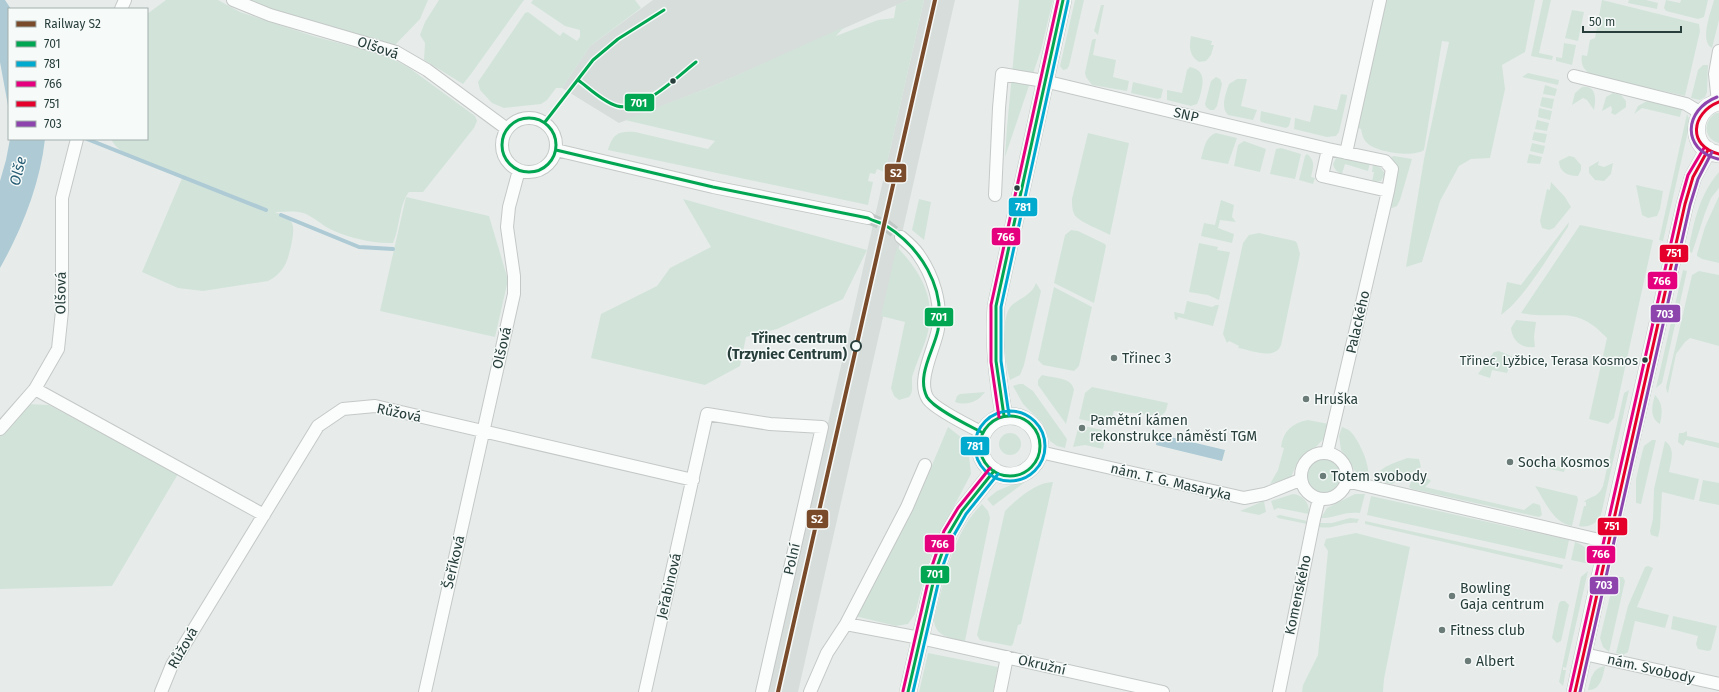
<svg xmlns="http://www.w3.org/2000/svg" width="1719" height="692" font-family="'Fira Sans',sans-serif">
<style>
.built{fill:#d6ddda}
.green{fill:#d2e3da}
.water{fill:#adcad5}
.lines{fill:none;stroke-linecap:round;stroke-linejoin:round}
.stream{stroke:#adcad5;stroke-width:4}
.street-tunnel{stroke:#c1c9c7;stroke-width:12;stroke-dasharray:12 6;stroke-linecap:butt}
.street-casing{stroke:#c4c9c7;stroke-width:14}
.secondary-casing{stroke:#c4cac8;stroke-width:18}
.street{stroke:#fbfcfc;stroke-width:12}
.secondary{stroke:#fbfcfc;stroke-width:17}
.bus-1-casing{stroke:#f6faf9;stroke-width:6}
.bus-2-casing{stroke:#f6faf9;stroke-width:6}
.bus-3-casing{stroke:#f6faf9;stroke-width:6}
.bus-4-casing{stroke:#f6faf9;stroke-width:6}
.bus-5-casing{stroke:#f6faf9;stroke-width:6}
.bus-1{stroke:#00a651;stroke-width:3}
.bus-2{stroke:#00a9ce;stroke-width:3}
.bus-3{stroke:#e5007d;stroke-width:3}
.bus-4{stroke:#e4002b;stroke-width:3}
.bus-5{stroke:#8e44ad;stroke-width:3}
.rail-1-casing{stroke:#f6faf9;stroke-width:7}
.rail-1{stroke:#7a4b2a;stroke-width:4}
.bus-dot{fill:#273e3b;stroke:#f6faf9;stroke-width:1.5}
.stop-dot{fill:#f6faf9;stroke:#273e3b;stroke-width:2}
.poi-dot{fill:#6a7b78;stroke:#f6faf9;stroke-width:1.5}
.labels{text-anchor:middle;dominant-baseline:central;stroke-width:3;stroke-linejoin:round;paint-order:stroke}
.bus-label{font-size:13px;fill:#273e3b;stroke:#f6faf9;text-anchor:end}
.street-label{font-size:14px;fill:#273e3b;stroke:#f6faf9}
.stop-label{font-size:14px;font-weight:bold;fill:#273e3b;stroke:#f6faf9;text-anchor:end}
.poi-label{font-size:14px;fill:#273e3b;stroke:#f6faf9;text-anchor:start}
.water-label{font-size:15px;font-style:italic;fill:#265c74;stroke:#f6faf9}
.line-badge{stroke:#f6faf9;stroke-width:1.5}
.badge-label{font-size:11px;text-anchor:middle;font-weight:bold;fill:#fff}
</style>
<rect width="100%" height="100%" fill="#e7ecea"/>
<path class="built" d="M653 0H908L713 86 619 123 562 88 590 46Z
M924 0H955L798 692H767Z"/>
<path class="green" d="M166 0H218L240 12 313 36 387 56 408 67 475 116 477 121 474 128 423 192H409C399 204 400 228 393 243 374 244 350 238 332 230 323 226 315 218 306 214 296 210 285 212 275 212 281 215 288 215 292 223 296 231 289 256 286 263 282 271 276 277 268 281L203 291 178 288 142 272 183 176C163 168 120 159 111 139H147V14Z
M245 0H428L420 19 395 45 319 24Z
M439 0H524L471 74 463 84 424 60 425 43 420 35 425 22Z
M533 0H635L641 8 590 46 562 88H556L547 100 541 104 504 108 492 103 480 90 478 82 525 13 528 12 560 36 563 32 577 41 580 37V30L565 26 531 3Z
M908 0H924L885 172 877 169 875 174 870 173 868 181 873 182 868 205 608 150C613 133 619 131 635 132L708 149 715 141 625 120 713 86 844 27 836 36 878 20 894 18 896 5Z
M1019 0H1053L1041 50 1005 157 1007 127Z
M1075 0H1084L1069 66 1067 69 1063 70 1060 66Z
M1386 0H1535L1525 52 1502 65 1505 89 1490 158 1471 159 1459 166 1440 201 1422 262 1406 267 1424 159 1449 42 1442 41 1424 150C1413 158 1376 152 1367 143 1363 139 1362 134 1361 129L1358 128Z
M1543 0H1551L1539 53 1553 56 1552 60 1531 56Z
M1602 0 1699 24 1700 31 1685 96 1595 76C1585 72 1580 66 1582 55L1587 56 1590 40 1595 38Z
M1629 0H1646L1658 3 1657 9 1628 3Z
M1666 0 1680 3 1681 0H1708L1704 17 1698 19 1666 11 1664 8Z
M1714 0H1719V20L1712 48C1699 41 1711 12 1714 0Z
M1101 5H1104L1098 35 1094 31Z
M1572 10 1584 12 1578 41 1565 38Z
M1191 36 1212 41 1211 45H1214L1211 55 1206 61 1199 62C1189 55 1189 47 1191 36Z
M1094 39H1096L1093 55 1116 60 1113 77 1129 81 1127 91 1092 85 1086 77 1085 73 1092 40Z
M1564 43 1576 45 1572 65 1556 61V57L1562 58Z
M1703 65H1708L1707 92 1705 97 1700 100 1691 98 1698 70Z
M1190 67C1204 70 1204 79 1201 92 1200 96 1199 100 1197 104L1191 106 1167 100V90L1182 93 1187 70Z
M1528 73 1559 80 1558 85 1522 77Z
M1216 77 1220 79 1222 84 1217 106 1214 110H1210L1206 107 1205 104 1211 81Z
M1237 79H1247L1241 106 1257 110 1253 120 1228 115C1220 107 1226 93 1229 84Z
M1133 82 1163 89 1161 98 1158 99 1131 93Z
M1545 85 1557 89 1555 96 1543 94Z
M1582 87C1597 85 1596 100 1594 110L1587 100 1583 98 1572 105 1575 93Z
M1613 93 1621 95 1626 101V107L1615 115 1611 113 1612 110 1611 106 1602 111 1606 97Z
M1341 94 1347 95V97L1339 132 1336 136 1327 137 1294 129 1295 118 1310 122 1314 105 1337 110Z
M1542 97 1554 99 1552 109 1540 106Z
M1647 101 1682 109 1680 117 1642 108 1634 114 1638 106Z
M1539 108 1552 111 1550 120 1538 117Z
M1261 111 1291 118 1289 126 1286 128 1261 122 1260 120Z
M1716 113H1719V143C1703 139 1703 121 1716 113Z
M1687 114 1689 119V127L1663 241 1659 240Z
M1537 120 1549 123 1547 131 1535 129Z
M1534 132 1547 134 1545 143 1532 140Z
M1088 133 1129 143 1110 235C1102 230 1078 222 1074 214 1072 210 1072 204 1072 199Z
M1216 133 1237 138 1228 164 1201 159C1204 149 1205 137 1216 133Z
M1244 141 1266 149 1260 172 1234 166 1238 145Z
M1532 143 1545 146 1543 154 1530 151Z
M1281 148 1301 154 1295 179 1270 174 1276 149Z
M1307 154C1316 161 1313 168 1311 177L1315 178 1313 184 1299 180 1305 156Z
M1529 154 1542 157 1540 164 1527 163Z
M1337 156 1370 163 1368 171 1345 164 1342 174C1337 172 1334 169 1333 164Z
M1394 156 1412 159 1400 200 1397 206 1392 208H1387C1393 191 1403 174 1391 157Z
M1569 156 1574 157 1581 165V170L1578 176C1568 176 1559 172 1559 161Z
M1599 161 1598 165 1604 167 1613 163 1611 174 1604 181 1595 180 1589 173V167Z
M1373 164 1381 168 1385 174 1381 181 1372 182 1374 172H1372Z
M1719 172V188L1711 198 1705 213 1692 253 1688 251C1694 222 1699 195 1719 172Z
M1551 182 1565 197 1571 207 1554 228 1549 230 1542 228 1540 221 1547 189 1550 190Z
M1636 185 1663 191 1660 209 1657 216 1648 218 1642 215Z
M1719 196V263L1702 259 1697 256V254L1705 227Z
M406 197 489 216 508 280 495 337 380 311Z
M683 199 867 250 843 299 777 329 746 337 740 366 705 385 591 358 601 314 657 286 670 268 711 247Z
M919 199 931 202 924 240 912 230Z
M1221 200 1234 205 1232 217 1236 222 1220 220 1218 228 1234 234 1232 243 1201 236 1204 223 1215 225Z
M1569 222 1568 227C1550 253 1526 297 1501 315L1507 282 1521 285Z
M1580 225 1653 240 1614 418 1608 424 1589 419 1607 338C1574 303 1560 321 1521 313Z
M1071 230 1078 231 1105 244 1106 246 1094 303 1054 283 1065 235Z
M1259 233 1295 241 1297 243 1300 254 1281 345C1275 361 1251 350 1238 348L1239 346 1229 341 1227 343 1223 334 1243 243 1249 235Z
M1199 243 1218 247 1217 250 1230 252 1219 300 1208 295 1189 292Z
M897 247C921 272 937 299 927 336 923 349 917 361 913 374 910 381 915 391 909 397L899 400 894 396 891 388 905 322 881 316Z
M1683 270 1687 271 1662 383 1656 388Z
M1699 271 1719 275V346L1690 338 1685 342 1676 354 1668 393 1667 392 1666 387 1692 275Z
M1036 283 1041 291 1024 365 1020 375 1010 380C1005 365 999 317 1012 305 1020 298 1032 295 1036 283Z
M1054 287 1092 307 1079 366 1074 371 1043 365 1038 360Z
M1187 301 1212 307 1216 305H1219L1213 326 1178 317 1177 320 1175 319 1174 312 1184 314Z
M1516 320 1536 322 1534 337 1535 347C1522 349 1512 341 1511 328Z
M1499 351 1513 357 1507 373 1492 370 1490 378 1478 374 1494 352Z
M1042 375C1053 378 1072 377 1074 390L1066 424 1038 385V380Z
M1019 384H1023L1033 391 1067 439 1065 448 1057 446 1050 441 1042 423 1023 404 1013 386Z
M1092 387 1168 403C1166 410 1166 415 1158 416L1114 411 1111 424 1107 425 1079 419 1085 393Z
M1629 390 1601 515C1597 524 1588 528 1579 526L1584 506H1586V502H1584C1591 495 1597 499 1603 486L1624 393Z
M985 392C978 402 967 406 955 402L957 396 960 394Z
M1655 395C1664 405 1662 413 1660 424 1649 417 1652 406 1655 395Z
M28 404 49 405 178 474 112 586 0 589V434Z
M1308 420 1329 424 1324 438 1316 447 1298 461 1291 477 1270 484 1278 470 1284 448 1281 447C1283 431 1292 423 1308 420Z
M1079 425 1107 431 1103 449 1085 445 1073 447Z
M948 427 962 438 969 456 971 474 935 542 925 575 915 614 908 624 896 626 855 616 919 496Z
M1342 427C1344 428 1348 429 1350 431 1359 440 1371 466 1368 478L1363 477 1355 471 1341 450 1339 436Z
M1687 431V436L1719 443V448L1686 440 1683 446 1678 442 1679 433H1683Z
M999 444a11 11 0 1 1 22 0a11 11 0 1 1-22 0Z
M1652 440H1656L1641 504 1636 503V479L1642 453 1644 446Z
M1665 441C1676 449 1671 460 1669 472L1699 479 1694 500 1662 492 1660 528 1658 537 1651 535 1650 531 1653 519 1654 489Z
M1407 458 1419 459 1421 467 1392 484 1375 480C1378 466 1396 463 1407 458Z
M1306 476a18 18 0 1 1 36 0a18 18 0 1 1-36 0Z
M1528 460 1565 468 1564 472 1527 464Z
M1032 476H1033L993 506 987 499 997 491Z
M1421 477 1429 479 1431 481 1425 487 1524 510 1533 503 1540 505 1542 515 1539 517 1534 516 1412 489 1409 487 1411 482Z
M1703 480 1719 483V505L1699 501Z
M1053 482 1021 624 1018 625 1013 644 1011 646 980 640 977 635 1005 511C1016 500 1036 482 1053 482Z
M1535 486 1577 496 1578 500 1572 526C1553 523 1545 501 1535 486Z
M1293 494C1304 495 1310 504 1309 514L1278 508 1274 510 1271 501Z
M1355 494H1365L1360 513C1343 511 1336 518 1321 518L1327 508Z
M1371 496 1569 540 1565 559 1367 515Z
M1264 501 1266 512 1259 515 1240 511Z
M982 504 988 511 990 518 965 641C951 638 934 637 934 619 945 580 952 533 982 504Z
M1280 515 1307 521V524L1278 518 1276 516Z
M1350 518 1359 519 1357 523C1344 521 1333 530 1319 527L1320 523H1332Z
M1365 521 1563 565 1562 569 1365 524Z
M1356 533 1410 547 1384 679 1383 692H1302L1303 685 1318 655 1328 551 1324 545 1326 539Z
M1575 542C1586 545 1592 553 1590 564L1571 560Z
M1648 566 1653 568 1637 607 1669 615 1665 628 1635 621 1628 652 1623 655 1616 653 1628 606 1645 567Z
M1588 571 1566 668 1563 667V670H1566L1563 686 1559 682 1581 577Z
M1619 577H1623L1625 581 1609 652 1603 647 1600 638 1611 592Z
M1561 601H1565L1569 605 1562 637 1561 641 1557 643 1552 638 1559 603Z
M1673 616 1717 626 1711 650 1708 651 1698 649 1696 644 1698 636 1671 629Z
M928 653 998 667 993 692H919Z
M1605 666C1603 675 1601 691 1588 690 1591 679 1592 668 1605 666Z"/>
<path class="water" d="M0 0H5L11 9H9V111L0 62Z
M10 139H45C40 184 22 229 0 268V181L6 160Z
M1158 434 1225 450 1222 461 1156 445Z"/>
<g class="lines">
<path class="stream" d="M87 139 266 210
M281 215 359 247 393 249"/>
<path class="street-tunnel" d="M868 218 887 226 901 237"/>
<defs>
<path id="street" d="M233 0 270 15 396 52 427 70 507 129
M121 9 125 0
M1574 76 1686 104 1701 113
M1718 102 1715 74 1719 51
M502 145a27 27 0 1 1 54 0a27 27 0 1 1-54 0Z
M556 150 713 187 868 218
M1346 153 1380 0
M995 195 999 108 1002 74 1044 81 1328 149
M901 237C907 242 914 248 918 254 933 275 942 303 938 329 935 348 916 381 928 399 935 409 971 427 983 433
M35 389 264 515
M0 429 35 389 58 349 62 311V198L77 139
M1040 452 1244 498 1265 494 1300 480
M1301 476a23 23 0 1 1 46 0a23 23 0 1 1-46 0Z
M1327 453 1388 191 1392 169 1385 161 1328 149 1322 176 1388 191
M1346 481 1608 542
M846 624 920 638 1163 692
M1584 654 1719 684
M161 692 172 665 318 426 343 409 375 406 693 480
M425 692 514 294V276L507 227 509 207 519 170
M645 692 707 414 770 424 822 427 762 692
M810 692 827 653 846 624 907 507 925 465
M1000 692 1007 657
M1279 692 1314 519 1319 499"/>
<path id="secondary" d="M1719 102C1689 108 1689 152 1719 154
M980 446a30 30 0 1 1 60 0a30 30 0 1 1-60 0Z
M1004 416C997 379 993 344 996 306L1063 0
M908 692 936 570 949 533 962 511 994 471
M1575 692 1601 572 1685 204 1693 177 1708 150"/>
</defs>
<use href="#street" class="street-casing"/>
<use href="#secondary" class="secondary-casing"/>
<use href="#street" class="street"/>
<use href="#secondary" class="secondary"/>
<defs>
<path id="bus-1" d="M578 80C589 88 603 102 617 106 641 113 678 76 696 62
M502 145a27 27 0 1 1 54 0a27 27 0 1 1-54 0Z
M545 122 593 60 618 39 664 10
M556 150 713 187 868 218C873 221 879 222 885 225 920 247 946 287 938 330 934 350 916 376 927 397 934 409 970 426 983 433
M980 446a30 30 0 1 1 60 0a30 30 0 1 1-60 0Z
M1004 416 996 361V306L1063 0
M908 692 936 570 949 533 962 511 994 471"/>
<path id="bus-2" d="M975 446a35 35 0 1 1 70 0a35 35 0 1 1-70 0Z
M1009 415 1001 361V307L1068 1
M913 692 941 571 954 535 966 514 998 474"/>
<path id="bus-3" d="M999 417 991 362V305L1058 0
M903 691 931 569 944 531 958 508 990 468
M1570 691 1680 203 1688 175 1704 148"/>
<path id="bus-4" d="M1719 102C1691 113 1687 146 1719 154
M1575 692 1685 204 1693 177 1708 150"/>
<path id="bus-5" d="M1717 97C1684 110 1681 149 1718 159
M1580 692 1690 205 1698 179 1712 152"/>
</defs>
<use href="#bus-1" class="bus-1-casing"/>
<use href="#bus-2" class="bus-2-casing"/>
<use href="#bus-3" class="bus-3-casing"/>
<use href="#bus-4" class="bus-4-casing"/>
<use href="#bus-5" class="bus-5-casing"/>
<use href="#bus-1" class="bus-1"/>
<use href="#bus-2" class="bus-2"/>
<use href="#bus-3" class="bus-3"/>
<use href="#bus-4" class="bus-4"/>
<use href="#bus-5" class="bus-5"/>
<defs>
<path id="rail-1" d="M778 692 935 0"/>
</defs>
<use href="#rail-1" class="rail-1-casing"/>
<use href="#rail-1" class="rail-1"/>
</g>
<g class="bus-dot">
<circle cx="673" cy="81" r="3.5"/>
<circle cx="1017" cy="188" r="3.5"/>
<circle cx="1645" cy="360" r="3.5"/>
</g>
<circle class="stop-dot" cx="856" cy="346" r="5"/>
<g class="poi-dot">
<circle cx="1114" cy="358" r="4"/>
<circle cx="1306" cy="399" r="4"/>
<circle cx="1082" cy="428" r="4"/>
<circle cx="1510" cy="462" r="4"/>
<circle cx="1323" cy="476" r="4"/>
<circle cx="1452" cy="596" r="4"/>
<circle cx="1442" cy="630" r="4"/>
<circle cx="1468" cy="661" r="4"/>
</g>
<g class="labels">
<g class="bus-label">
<text x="1638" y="360">Třinec, Lyžbice, Terasa Kosmos</text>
</g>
<g class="street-label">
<text transform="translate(378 48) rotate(19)">Olšová</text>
<text transform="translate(1186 115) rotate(13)">SNP</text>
<text transform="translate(61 293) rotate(-89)">Olšová</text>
<text transform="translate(1358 322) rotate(-77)">Palackého</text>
<text transform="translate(502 348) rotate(-77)">Olšová</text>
<text transform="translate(399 413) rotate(12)">Růžová</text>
<text transform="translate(1171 482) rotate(13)">nám. T. G. Masaryka</text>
<text transform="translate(792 559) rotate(-77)">Polní</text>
<text transform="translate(454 562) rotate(-77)">Šeříková</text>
<text transform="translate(669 586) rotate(-77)">Jeřabinová</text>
<text transform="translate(1298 595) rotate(-78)">Komenského</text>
<text transform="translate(183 648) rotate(-60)">Růžová</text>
<text transform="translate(1042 665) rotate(13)">Okružní</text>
<text transform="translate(1651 669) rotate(13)">nám. Svobody</text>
</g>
<g class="stop-label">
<text x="847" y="338">Třinec centrum<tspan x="847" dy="16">(Trzyniec Centrum)</tspan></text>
</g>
<g class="poi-label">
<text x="1122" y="358">Třinec 3</text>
<text x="1314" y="399">Hruška</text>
<text x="1090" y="420">Pamětní kámen<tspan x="1090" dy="16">rekonstrukce náměstí TGM</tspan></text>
<text x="1518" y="462">Socha Kosmos</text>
<text x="1331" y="476">Totem svobody</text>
<text x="1460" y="588">Bowling<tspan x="1460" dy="16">Gaja centrum</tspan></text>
<text x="1450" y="630">Fitness club</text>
<text x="1476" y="661">Albert</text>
</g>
<g class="water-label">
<text transform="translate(18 171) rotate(-76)">Olše</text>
</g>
</g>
<g class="line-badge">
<rect x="624" y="93" width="31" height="19" rx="4" fill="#00a651"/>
<rect x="884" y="163" width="23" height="20" rx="4" fill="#7a4b2a"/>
<rect x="1008" y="197" width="30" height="20" rx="4" fill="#00a9ce"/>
<rect x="991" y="227" width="30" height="19" rx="4" fill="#e5007d"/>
<rect x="1659" y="244" width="30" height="19" rx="4" fill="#e4002b"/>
<rect x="1647" y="271" width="31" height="19" rx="4" fill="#e5007d"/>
<rect x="1650" y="304" width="31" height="19" rx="4" fill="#8e44ad"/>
<rect x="924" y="307" width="30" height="20" rx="4" fill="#00a651"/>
<rect x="960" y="436" width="30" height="20" rx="4" fill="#00a9ce"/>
<rect x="806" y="509" width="23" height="20" rx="4" fill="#7a4b2a"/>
<rect x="1597" y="517" width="31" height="19" rx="4" fill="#e4002b"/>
<rect x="924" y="534" width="31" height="19" rx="4" fill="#e5007d"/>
<rect x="1586" y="545" width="30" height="19" rx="4" fill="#e5007d"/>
<rect x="920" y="565" width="30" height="19" rx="4" fill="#00a651"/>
<rect x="1589" y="576" width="30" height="19" rx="4" fill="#8e44ad"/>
</g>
<g class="badge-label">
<text x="639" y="107">701</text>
<text x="896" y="177">S2</text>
<text x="1023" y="211">781</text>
<text x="1006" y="241">766</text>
<text x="1674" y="257">751</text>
<text x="1662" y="285">766</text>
<text x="1665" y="318">703</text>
<text x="939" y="321">701</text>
<text x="975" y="450">781</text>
<text x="817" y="523">S2</text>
<text x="1612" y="530">751</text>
<text x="940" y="548">766</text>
<text x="1601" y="558">766</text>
<text x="935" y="578">701</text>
<text x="1604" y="589">703</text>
</g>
<rect x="8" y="8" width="140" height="132" fill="#f6faf9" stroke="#a3afad"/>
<rect x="16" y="21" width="20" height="6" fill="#7a4b2a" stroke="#a3afad"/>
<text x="44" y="28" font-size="12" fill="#273e3b">Railway S2</text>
<rect x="16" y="41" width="20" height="6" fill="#00a651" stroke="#a3afad"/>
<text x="44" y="48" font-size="12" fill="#273e3b">701</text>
<rect x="16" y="61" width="20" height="6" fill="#00a9ce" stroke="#a3afad"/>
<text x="44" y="68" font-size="12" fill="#273e3b">781</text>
<rect x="16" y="81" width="20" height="6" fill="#e5007d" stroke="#a3afad"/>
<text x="44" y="88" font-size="12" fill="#273e3b">766</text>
<rect x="16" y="101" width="20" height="6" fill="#e4002b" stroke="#a3afad"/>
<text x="44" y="108" font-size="12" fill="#273e3b">751</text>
<rect x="16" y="121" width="20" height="6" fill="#8e44ad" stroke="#a3afad"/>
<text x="44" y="128" font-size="12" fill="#273e3b">703</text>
<path d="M1583 26v6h98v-6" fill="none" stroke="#273e3b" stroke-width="2"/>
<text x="1589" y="26" font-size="12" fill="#273e3b" stroke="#f6faf9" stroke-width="3" paint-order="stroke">50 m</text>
</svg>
